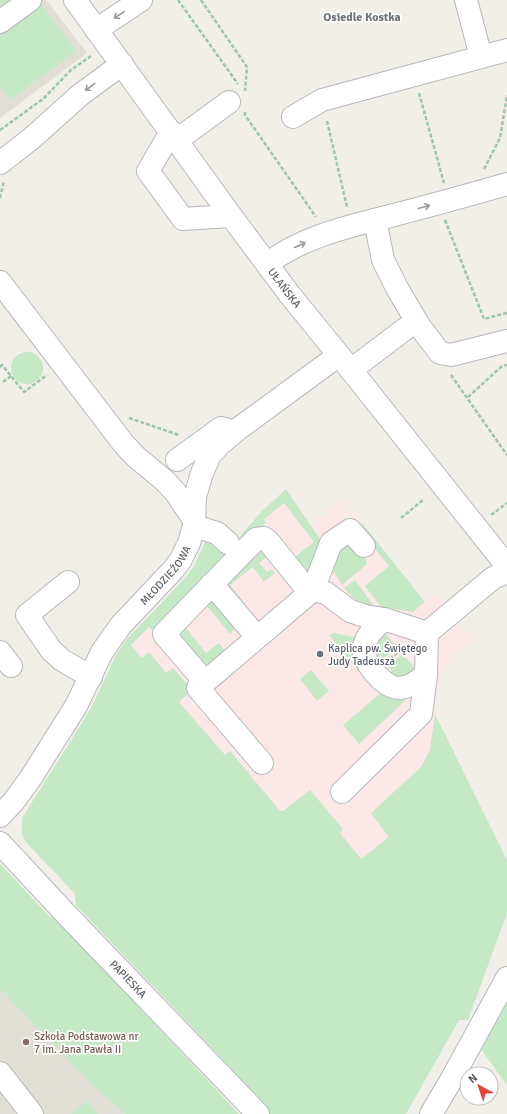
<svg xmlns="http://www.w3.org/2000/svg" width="507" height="1114" font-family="Signika,sans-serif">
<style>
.education{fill:#e1ded6}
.medical{fill:#fce8e6}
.green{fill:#c5e8c5}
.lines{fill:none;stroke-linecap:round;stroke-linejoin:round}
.minor-casing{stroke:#b5b8bc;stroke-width:24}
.path{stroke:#9cc7a9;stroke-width:2.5;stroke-dasharray:4 2;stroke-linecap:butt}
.minor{stroke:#fff;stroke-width:22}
.oneway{stroke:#979a9d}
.worship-dot{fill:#6b7280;stroke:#fff;stroke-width:1.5}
.education-dot{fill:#8d6e63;stroke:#fff;stroke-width:1.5}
.labels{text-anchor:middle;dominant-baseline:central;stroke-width:3.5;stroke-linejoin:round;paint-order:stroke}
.street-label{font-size:11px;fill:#5f6368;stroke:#fff}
.worship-label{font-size:11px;fill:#5b616d;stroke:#fff;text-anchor:start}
.education-label{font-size:11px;fill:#785e54;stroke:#fff;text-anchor:start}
.neighbourhood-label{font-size:12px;font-weight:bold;fill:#70757a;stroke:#fff}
</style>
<rect width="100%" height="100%" fill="#f1efe8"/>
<path class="education" d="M0 0H46L87 53 0 118Z
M0 989 94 1086 125 1114H0Z"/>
<path class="medical" d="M286 489 311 525 342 499 425 602 437 593 472 639 441 668 435 715 507 860V913L468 1020 225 756 131 645 229 549 263 511Z"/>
<path class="green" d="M0 0H38L76 51 10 100 0 87Z
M11 368a16 16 0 1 1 32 0a16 16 0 1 1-32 0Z
M286 489 324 545 311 579 291 560 314 542 284 503 264 519 266 522 239 550 233 544 262 511Z
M362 523 425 602 413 612 381 607 365 586 389 566 357 527Z
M208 539 234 554 156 634 149 627 131 645 142 658 149 652 166 673 173 668 192 690 179 702 225 755 230 751 280 811H283L310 790 343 829 340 833 361 859 389 837 371 813 421 767 430 750 435 714 507 860V913L468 1020H459L406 1114H269L264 1110 267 1106 76 905 75 894 26 842 22 835V818L80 726 93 704 115 657 126 640 185 578 193 568 206 540Z
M259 542 271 553 259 563 267 572 271 569 275 573 264 582 253 567 230 585 245 604 241 607 223 580Z
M347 544C358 548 365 553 367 564L342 585 330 566 331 556Z
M355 580 374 606C361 604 353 599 344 588Z
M209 594 234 625 235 628 230 634 206 605 183 624 206 653 219 643 225 651 209 665 205 666 170 633Z
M383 631 397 647 383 659 379 655 372 661 371 643Z
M334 633 358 638 362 669 359 672 329 635Z
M403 654 417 671 401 681 385 676 392 671 389 666Z
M311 670 329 691 317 701 300 679Z
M382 692H414L359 744 343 725Z
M0 864 50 917 53 915 239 1114H125L94 1086 0 989Z
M507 998V1085L480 1048Z
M88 1101 98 1114H71Z"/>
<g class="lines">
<defs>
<g id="minor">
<path id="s1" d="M75 0 231 216 290 295 351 370 507 566"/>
<path d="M466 0 481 57"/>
<path d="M0 22 30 0"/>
<path d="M96 30 141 0"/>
<path d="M293 117 322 100 507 50"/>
<path d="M171 132 148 171 183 219 231 216"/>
<path d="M177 140 229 102"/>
<path d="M0 163 32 138 80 95 122 64"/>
<path d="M375 220 383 260 397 288 420 327 440 353 451 355 507 341"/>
<path d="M267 264C303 236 351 226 394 215 432 205 469 195 507 184"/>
<path d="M0 282 123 443 135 456 165 481 176 493 194 520"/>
<path d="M351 370 405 329"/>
<path d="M177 460 221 428 225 429"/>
<path d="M194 526 217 533 228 543"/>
<path d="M364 546 350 530 331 543 313 590 205 682 164 634 256 539 264 538 268 541 302 583 313 590 326 593 350 611 365 616 384 619 427 633 493 578 507 572"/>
<path d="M68 582 27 615 51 650 62 660 91 677"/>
<path d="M212 584 257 637"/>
<path d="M384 619C375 628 367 634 364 646 360 660 384 688 398 688 409 688 418 681 426 675"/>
<path d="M0 652 11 666"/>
<path d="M205 682 198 688 262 763"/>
<path d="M342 792 421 714 426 675 427 633"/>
<path id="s2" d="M0 816 14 801 30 779 76 706 102 652 111 639 121 625 173 570 180 561 189 543 194 526 195 497 202 473 210 455 220 444 238 429 339 355"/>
<path id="s3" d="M0 843 65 913 258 1114"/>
<path d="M0 1073 32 1114"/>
<path d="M431 1114 450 1082 507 978"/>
</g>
</defs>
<use href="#minor" class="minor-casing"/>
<path class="path" d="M178 0 238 84
M201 0 247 67 245 91
M419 93 444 183
M245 112V115L316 217
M327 121 347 207
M0 130 43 99 71 70 91 56
M484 169 500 138 507 95
M0 198 4 181
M445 220 484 319 507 313
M0 367 2 365 24 392 47 375
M451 375 507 455
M3 382 11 376
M468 397 502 366 507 365
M129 418 179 435
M491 515 507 503
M401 518 423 500
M390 659 404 647"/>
<use href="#minor" class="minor"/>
</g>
<defs><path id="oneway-shaft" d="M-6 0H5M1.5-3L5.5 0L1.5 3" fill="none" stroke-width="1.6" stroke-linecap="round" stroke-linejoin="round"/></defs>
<g class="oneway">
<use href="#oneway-shaft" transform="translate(119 15) rotate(147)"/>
<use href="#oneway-shaft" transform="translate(90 87) rotate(143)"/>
<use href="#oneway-shaft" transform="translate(424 207) rotate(-15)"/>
<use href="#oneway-shaft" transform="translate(300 245) rotate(-24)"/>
</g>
<circle class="worship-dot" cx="320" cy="654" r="4"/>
<circle class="education-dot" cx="26" cy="1042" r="4"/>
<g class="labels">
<g class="street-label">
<text stroke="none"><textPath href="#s1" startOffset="356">UŁAŃSKA</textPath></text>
<text stroke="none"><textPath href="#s2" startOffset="294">MŁODZIEŻOWA</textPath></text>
<text stroke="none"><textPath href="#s3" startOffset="187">PAPIESKA</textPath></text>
</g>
<g class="worship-label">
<text x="328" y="648">Kaplica pw. Świętego<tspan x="328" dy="13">Judy Tadeusza</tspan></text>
</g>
<g class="education-label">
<text x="34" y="1036">Szkoła Podstawowa nr<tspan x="34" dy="13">7 im. Jana Pawła II</tspan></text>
</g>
<g class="neighbourhood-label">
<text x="362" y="17">Osiedle Kostka</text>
</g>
</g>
<g transform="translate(479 1086) rotate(320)"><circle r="19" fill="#ffffff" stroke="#bfc1c3"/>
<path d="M0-3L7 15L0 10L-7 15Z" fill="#ea4335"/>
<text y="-6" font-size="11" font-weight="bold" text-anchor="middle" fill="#5f6368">N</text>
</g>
</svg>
